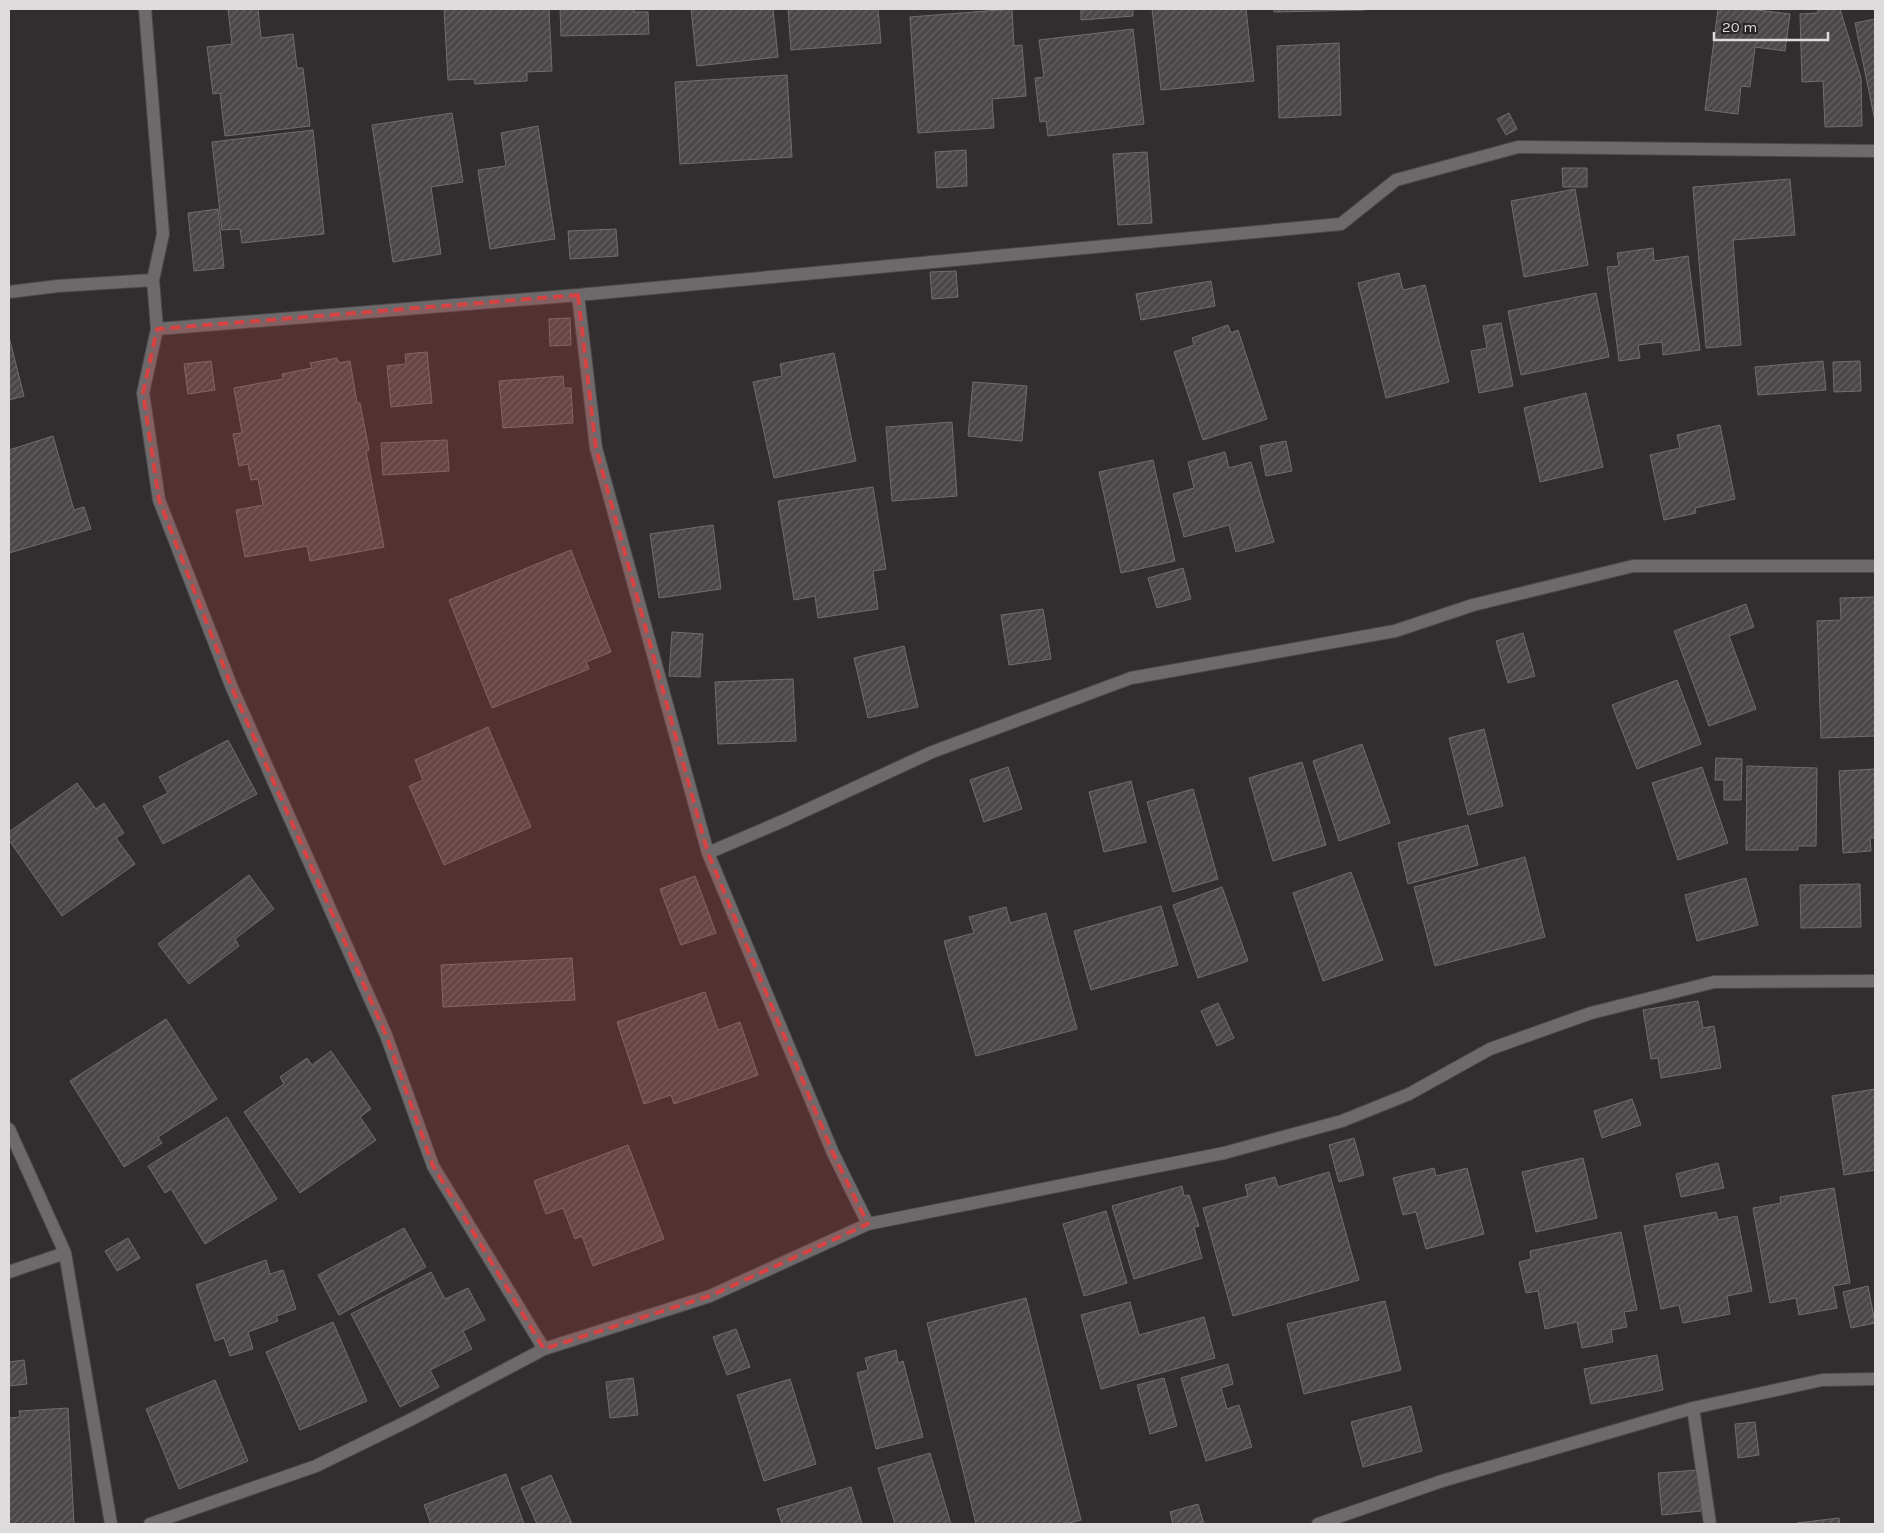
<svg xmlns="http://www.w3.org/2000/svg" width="1884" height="1533" font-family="Karla,sans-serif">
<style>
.building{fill:url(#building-hatch);stroke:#716d6f}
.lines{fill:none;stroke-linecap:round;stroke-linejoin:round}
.minor-casing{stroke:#4c494b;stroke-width:14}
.minor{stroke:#6e6a6c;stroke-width:12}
.marked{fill:#d74343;fill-opacity:0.2;stroke:#d74343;stroke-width:4;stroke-dasharray:10 6;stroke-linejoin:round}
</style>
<defs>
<pattern id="building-hatch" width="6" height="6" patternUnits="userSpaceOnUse" patternTransform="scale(1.25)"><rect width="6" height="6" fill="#4a4748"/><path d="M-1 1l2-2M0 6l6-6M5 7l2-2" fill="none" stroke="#646162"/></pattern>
</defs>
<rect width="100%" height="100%" fill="#312e2f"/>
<path class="building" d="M228 9H258L261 38 293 34 297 68H303L310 126 225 136 220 93 213 94 207 47 232 44Z
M444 9H549L552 71 527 72V81L475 84 474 79 448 80Z
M560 9H634V12H648L649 34 561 36Z
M691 9H773L778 57 697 66Z
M788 9H878L881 43 791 50Z
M1012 9 1014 46 1022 45 1026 96 992 99 994 128 918 133 910 17Z
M1081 9H1133V16L1081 20Z
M1152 9H1246L1254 81 1161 90Z
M1274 9H1365V10L1274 12Z
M1718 9H1748L1790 14 1785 51 1755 47 1750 87 1741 86 1738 114 1705 110Z
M1818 9H1840L1861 78 1862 126 1825 127 1823 81 1802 82 1800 14 1818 13Z
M1875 19V121L1855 23Z
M1133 29 1144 124 1048 136 1046 121 1040 122 1035 78 1044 77 1039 40Z
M1339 43 1341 115 1279 118 1277 46Z
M787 75 792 157 680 164 675 82Z
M452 113 463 182 431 187 441 254 393 262 372 125Z
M1509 113 1517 129 1506 135 1497 119Z
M538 126 555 239 490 249 478 170 506 166 501 133Z
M313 130 324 234 242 243 240 229 222 230 212 142Z
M966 150 967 186 937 188 935 152Z
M1147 152 1152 223 1118 225 1113 154Z
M1562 168H1587V187H1563Z
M1790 179 1795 235 1733 240 1741 345 1706 348 1693 187Z
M1575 189 1588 265 1524 277 1511 201Z
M218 209 224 268 194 271 188 213Z
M616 229 618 256 570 259 568 231Z
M1653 248 1654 261 1688 256 1700 350 1663 355 1662 342 1638 345 1640 358 1619 361 1607 267 1619 266 1617 253Z
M956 271 958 297 932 299 930 272Z
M1399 273 1403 290 1425 285 1449 382 1386 398 1358 283Z
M1211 281 1215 306 1141 320 1136 294Z
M1596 293 1609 357 1521 375 1508 311Z
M570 318 571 345 550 346 549 319Z
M1501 323 1513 386 1479 393 1471 351 1487 348 1483 326Z
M1228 325 1231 333 1238 330 1267 419 1203 440 1174 352 1194 345 1192 338Z
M9 337 24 396 9 400Z
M427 352 432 403 391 407 387 366 406 364 405 354Z
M834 353 856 461 774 478 753 382 782 376 780 364Z
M337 358 339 363 350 361 357 403H360L369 450 366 451 384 547 310 561 307 546 245 557 236 510 263 505 258 479 251 480 248 464 239 466 233 434 242 433 234 388 283 379 282 374 312 368 310 363Z
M211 361 215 390 188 394 184 364Z
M1823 361 1826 390 1758 395 1755 367Z
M1860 361 1861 391 1834 392 1833 362Z
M563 376 564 388H571L573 423 503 428 499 381Z
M973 382 1027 386 1022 441 968 436Z
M1586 393 1603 467 1540 482 1524 408Z
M952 422 957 496 892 501 886 427Z
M1720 425 1735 499 1695 508 1696 513 1664 520 1650 455 1680 448 1677 435Z
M53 436 74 510 84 507 91 529 9 553V450Z
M447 440 449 471 383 475 381 443Z
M1286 441 1292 471 1266 476 1260 446Z
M1225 452 1229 468 1251 462 1274 542 1236 552 1229 525 1184 537 1173 494 1194 488 1188 462Z
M1153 460 1175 561 1121 573 1099 472Z
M873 487 886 569 873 571 878 609 818 618 815 596 794 600 778 501Z
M713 525 721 589 659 598 650 534Z
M571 550 611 652 586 662 589 669 492 708 449 600Z
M1183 568 1191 599 1157 608 1148 578Z
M1875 597V736L1821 738 1817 621 1841 620 1840 598Z
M1746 604 1754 627 1729 636 1756 709 1709 726 1674 631Z
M1043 609 1051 659 1009 665 1001 615Z
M672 632 703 634 700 677 669 676Z
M1523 633 1535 676 1508 683 1496 641Z
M904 646 918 707 868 718 854 658Z
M793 679 796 741 718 744 715 682Z
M1677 680 1701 744 1637 769 1612 705Z
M488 727 531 827 444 865 409 786 423 780 415 760Z
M1484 729 1503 806 1468 815 1449 738Z
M228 740 257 794 163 844 143 806 168 793 159 777Z
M1362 744 1390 823 1339 841 1313 761Z
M1716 758 1742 759 1741 800H1724V780H1715Z
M1302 762 1326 845 1273 861 1249 778Z
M1747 766 1817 768 1816 846H1798V850H1746Z
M1008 767 1022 809 984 822 970 780Z
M1702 767 1728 843 1678 860 1652 783Z
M1875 769V838H1870L1871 851 1843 853 1839 771Z
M1131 781 1146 842 1104 852 1089 792Z
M77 783 96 809 104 803 124 833 116 838 135 864 62 916 9 840V832Z
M1193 789 1218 879 1173 892 1147 802Z
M1468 825 1478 865 1408 884 1398 843Z
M1525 857 1545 937 1435 966 1414 887Z
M1351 872 1383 960 1323 981 1293 893Z
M249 875 274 909 235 939 239 946 189 984 158 944Z
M695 876 716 933 681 945 660 889Z
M1746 878 1758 925 1697 941 1685 895Z
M1860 884 1861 927 1801 928 1800 885Z
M1222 887 1248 961 1198 978 1173 905Z
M1161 906 1178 965 1091 990 1074 931Z
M1006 907 1010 923 1046 913 1077 1029 976 1056 944 941 974 933 969 917Z
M572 958 575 1000 443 1007 441 965Z
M705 992 718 1030 740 1022 758 1075 674 1104 671 1095 644 1104 617 1022Z
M1698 1001 1703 1028 1714 1026 1721 1068 1661 1078 1658 1058 1651 1059 1643 1010Z
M1218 1003 1234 1038 1217 1046 1201 1011Z
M166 1019 217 1099 158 1137 162 1143 124 1167 70 1081Z
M331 1051 371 1109 360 1117 376 1140 300 1193 244 1112 284 1084 280 1077 307 1058 312 1065Z
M1875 1089V1170L1844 1175 1832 1096Z
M1632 1099 1641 1125 1602 1138 1594 1111Z
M227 1117 277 1199 205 1244 171 1189 165 1193 148 1166Z
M1354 1138 1364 1175 1339 1182 1329 1145Z
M628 1145 664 1239 593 1266 582 1236 575 1239 563 1208 546 1214 534 1181Z
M1583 1158 1597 1218 1536 1232 1522 1172Z
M1718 1163 1724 1188 1681 1197 1676 1174Z
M1434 1168 1436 1176 1467 1168 1484 1234 1426 1249 1416 1212 1403 1215 1393 1178Z
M1329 1172 1359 1280 1233 1316 1203 1208 1248 1196 1245 1185 1275 1177 1278 1187Z
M1182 1186 1184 1196 1189 1195 1199 1226 1194 1227 1202 1258 1134 1279 1112 1206Z
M1834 1188 1850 1283 1833 1286 1837 1308 1799 1315 1796 1298 1770 1303 1753 1208 1781 1203 1780 1197Z
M1106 1211 1127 1283 1084 1296 1063 1224Z
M1716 1212 1718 1220 1737 1216 1752 1291 1727 1296 1730 1314 1683 1323 1679 1305 1661 1309 1644 1226Z
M404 1228 426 1267 339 1315 318 1275Z
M1621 1232 1637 1310 1624 1312 1627 1327 1611 1330 1613 1342 1582 1348 1577 1322 1545 1329 1538 1291 1526 1293 1519 1262 1531 1259 1530 1251Z
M128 1238 140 1258 117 1271 105 1251Z
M266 1260 270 1274 283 1270 296 1309 276 1316 278 1321 248 1332 253 1349 230 1356 224 1338 215 1341 196 1285Z
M431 1272 445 1299 468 1288 485 1320 463 1331 472 1349 430 1370 439 1387 400 1407 351 1314Z
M1868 1286 1875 1323 1851 1328 1843 1292Z
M1026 1298 1081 1520 1065 1524H976L927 1323Z
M1385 1301 1401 1370 1304 1394 1287 1324Z
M1130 1302 1139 1335 1204 1317 1215 1358 1101 1389 1081 1315Z
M333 1322 367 1401 300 1430 266 1352Z
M736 1329 750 1367 727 1375 713 1337Z
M896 1350 898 1363 903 1361 923 1437 876 1449 857 1373 868 1370 865 1358Z
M1657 1355 1663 1390 1591 1404 1584 1369Z
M24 1360 27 1384 9 1386V1362Z
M1228 1364 1233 1384 1221 1388 1227 1409 1239 1405 1252 1447 1206 1461 1181 1378Z
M633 1378 638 1415 610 1418 606 1382Z
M1164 1378 1177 1426 1150 1434 1137 1385Z
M790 1379 816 1464 764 1481 737 1395Z
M215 1380 248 1461 179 1489 146 1409Z
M1411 1406 1422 1451 1363 1467 1351 1422Z
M68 1408 74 1524H9V1418L20 1417 19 1411Z
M1755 1422 1759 1455 1738 1458 1735 1424Z
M930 1453 951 1524H895L878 1468Z
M1697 1470 1701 1511 1662 1515 1658 1473Z
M506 1474 524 1524H431L424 1505Z
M551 1475 572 1524H537L521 1488Z
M851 1487 862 1524H782L777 1509Z
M1198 1504 1204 1524H1173L1170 1512Z
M1839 1518 1840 1524 1797 1523Z"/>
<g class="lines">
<defs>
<path id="minor" d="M145 9 163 234 153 280 157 329 143 393 159 500 232 688 386 1035 433 1166 544 1349
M9 292 58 286 153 280
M578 295 596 448 708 853 833 1153 868 1224
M157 329 578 295 1341 224 1396 180 1518 147 1875 151
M708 853 785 820 932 752 1131 678 1395 631 1473 605 1633 566H1875
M9 1129 65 1253 111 1524
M9 1272 65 1253
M1693 1408 1710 1524
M150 1524 316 1466 412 1419 544 1349 710 1296 868 1224 1224 1153 1342 1121 1409 1094 1490 1049 1591 1013 1714 982 1875 981
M1318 1524 1442 1481 1693 1408 1822 1380 1875 1379"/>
</defs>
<use href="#minor" class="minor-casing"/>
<use href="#minor" class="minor"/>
</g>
<path class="marked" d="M578 295 596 448 708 853 833 1153 868 1224 710 1296 544 1349 433 1166 386 1035 232 688 159 500 143 393 157 329Z"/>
<rect width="1884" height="1533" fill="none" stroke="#dddbdc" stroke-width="20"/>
<path d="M1714 32v8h114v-8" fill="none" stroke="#dddbdc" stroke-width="2.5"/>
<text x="1722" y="32" font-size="15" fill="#dddbdc" stroke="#272426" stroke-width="4" paint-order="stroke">20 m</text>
</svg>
